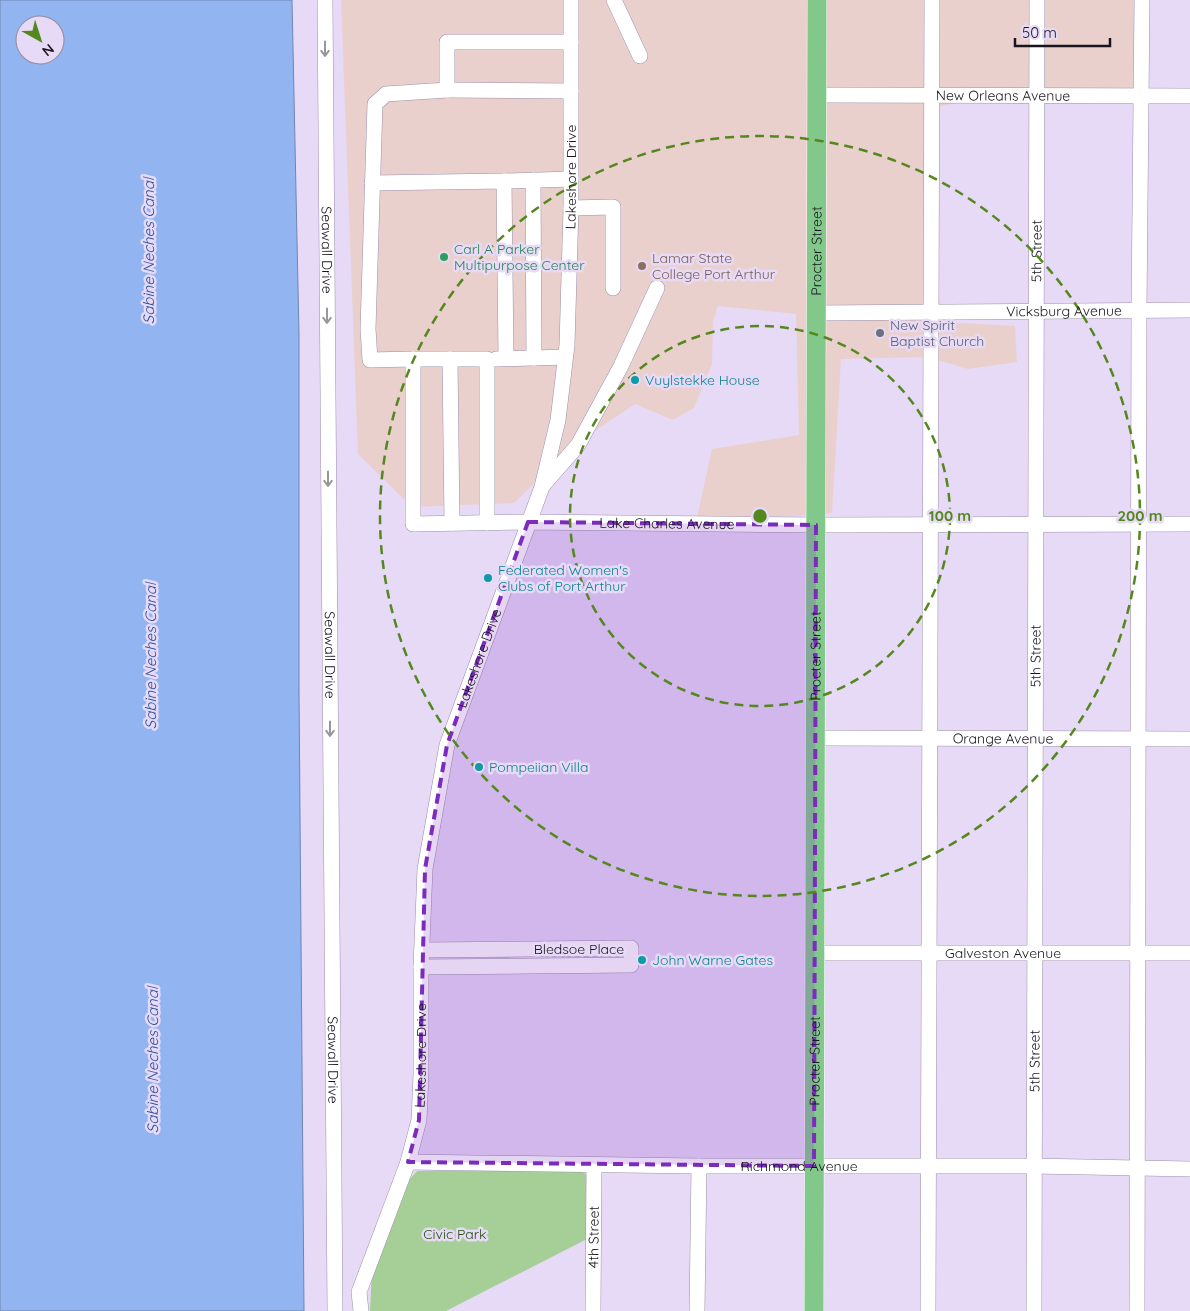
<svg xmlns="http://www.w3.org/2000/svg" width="1190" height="1311" font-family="Quicksand,sans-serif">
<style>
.education{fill:#ead0cd}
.green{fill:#a6cf98}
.water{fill:#92b5f2;stroke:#6e85b2;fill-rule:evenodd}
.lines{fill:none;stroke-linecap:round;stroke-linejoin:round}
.minor-casing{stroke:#9b8fa9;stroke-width:16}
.major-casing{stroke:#fff;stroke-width:20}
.minor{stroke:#fff;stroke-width:15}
.major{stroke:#83c88b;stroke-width:19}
.oneway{stroke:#98969a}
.marked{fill:#7b2cbf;fill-opacity:0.2;stroke:#7b2cbf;stroke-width:4;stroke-dasharray:10 6;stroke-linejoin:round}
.ring{fill:none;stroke:#54871e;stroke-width:2.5;stroke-dasharray:9 6}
.leisure-dot{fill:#2e9e5b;stroke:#e7daf7;stroke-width:2}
.education-dot{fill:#8d6e63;stroke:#e7daf7;stroke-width:2}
.worship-dot{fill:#6b7280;stroke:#e7daf7;stroke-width:2}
.culture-dot{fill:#0f9aa8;stroke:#e7daf7;stroke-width:2}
.labels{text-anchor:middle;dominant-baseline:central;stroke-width:5;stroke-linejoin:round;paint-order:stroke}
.street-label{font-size:14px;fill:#19151e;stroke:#e7daf7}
.leisure-label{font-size:14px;fill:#27864d;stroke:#e7daf7;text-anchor:start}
.education-label{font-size:14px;fill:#785e54;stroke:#e7daf7;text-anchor:start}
.worship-label{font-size:14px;fill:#5b616d;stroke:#e7daf7;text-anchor:start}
.culture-label{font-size:14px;fill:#0d838f;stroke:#e7daf7;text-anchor:start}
.park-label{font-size:14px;fill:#244e10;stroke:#e7daf7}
.water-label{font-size:15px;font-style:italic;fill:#2b519a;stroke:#e7daf7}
.centre{fill:#54871e;stroke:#e7daf7;stroke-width:2.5}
.ring-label{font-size:15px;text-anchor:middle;font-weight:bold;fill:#54871e;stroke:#e7daf7;stroke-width:5;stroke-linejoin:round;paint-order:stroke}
</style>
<rect width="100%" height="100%" fill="#e7daf7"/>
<path class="education" d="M341 0H1144L1134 88 1029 89 936 107 928 226 943 322 1015 326 1017 362 968 369 927 357 841 359 832 513 800 516 697 517 712 449 799 435 796 314 718 306 713 320 712 364 694 408 673 420 635 404 574 445 514 503 412 507 358 454Z"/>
<path class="green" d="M579 1170 589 1176 591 1237 446 1311H370L372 1269 409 1180 417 1171Z"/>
<path class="water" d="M0 0H292L299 335V690L304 1311H0ZM25 25H55V55H25Z"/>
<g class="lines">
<defs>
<g id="minor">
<path id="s1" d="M325 0 335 1311"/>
<path d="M614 0 640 56"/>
<path id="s2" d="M571 42H447V90L386 94 375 104 368 329 370 360 413 359V524L528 522 816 525 1190 524"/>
<path d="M447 90 571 91"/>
<path id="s3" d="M817 95 1190 96"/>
<path d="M533 180 534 358"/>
<path d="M504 181 571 179"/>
<path d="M372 183 504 181 506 358"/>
<path d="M571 208 613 207V288"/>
<path id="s4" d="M816 313 1190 310"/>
<path d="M413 359H487V523"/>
<path d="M450 359 452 523"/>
<path d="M496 359 565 357"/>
<path d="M544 484 578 445 621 366 657 288"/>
<path id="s5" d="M815 738 1190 739"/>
<path id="s6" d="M814 953H1190"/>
<path d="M421 967 631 965V948L422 950"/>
<path id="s7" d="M408 1162 699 1166H1033L1190 1169"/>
<path id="s8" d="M361 1311 359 1292 408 1162 419 1120 421 1074V967L425 869 447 745 542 487 558 420 567 345 571 208V0"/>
<path id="s9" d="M593 1311 594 1165"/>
<path d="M697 1311 699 1166"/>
<path d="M928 1311 932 0"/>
<path id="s10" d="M1034 1311 1037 0"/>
<path d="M1137 1311 1139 310 1142 0"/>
</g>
<g id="major">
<path id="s11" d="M814 1311 817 0"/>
</g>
</defs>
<use href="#minor" class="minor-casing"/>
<use href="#major" class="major-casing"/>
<use href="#minor" class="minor"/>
<use href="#major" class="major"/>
</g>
<defs><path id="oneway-shaft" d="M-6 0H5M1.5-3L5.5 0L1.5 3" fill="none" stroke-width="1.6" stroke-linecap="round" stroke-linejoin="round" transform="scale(1.25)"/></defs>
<g class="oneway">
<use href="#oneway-shaft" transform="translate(325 49) rotate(90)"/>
<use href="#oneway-shaft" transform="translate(327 316) rotate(90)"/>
<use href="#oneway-shaft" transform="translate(328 479) rotate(90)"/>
<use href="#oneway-shaft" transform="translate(330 729) rotate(90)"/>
</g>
<path class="marked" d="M528 522 816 525 814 1166 408 1162 419 1120 425 869 447 745Z"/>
<g class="ring">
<circle cx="760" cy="516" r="190"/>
<circle cx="760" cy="516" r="380"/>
</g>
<circle class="leisure-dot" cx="444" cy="257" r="5"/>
<circle class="education-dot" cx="642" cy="266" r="5"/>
<circle class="worship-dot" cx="880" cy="333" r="5"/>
<g class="culture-dot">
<circle cx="635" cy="380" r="5"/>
<circle cx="488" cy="578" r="5"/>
<circle cx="479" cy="767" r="5"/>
<circle cx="642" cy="960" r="5"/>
</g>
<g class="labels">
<g class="street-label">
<text stroke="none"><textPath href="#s3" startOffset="186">New Orleans Avenue</textPath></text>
<text stroke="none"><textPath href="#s8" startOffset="1166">Lakeshore Drive</textPath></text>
<text stroke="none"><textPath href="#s1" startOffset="250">Seawall Drive</textPath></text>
<text stroke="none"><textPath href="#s11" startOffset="1060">Procter Street</textPath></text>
<text stroke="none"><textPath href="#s10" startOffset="1060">5th Street</textPath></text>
<text stroke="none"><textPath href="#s4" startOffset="248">Vicksburg Avenue</textPath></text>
<text stroke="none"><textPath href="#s2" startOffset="966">Lake Charles Avenue</textPath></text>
<text stroke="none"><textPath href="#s1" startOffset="655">Seawall Drive</textPath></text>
<text stroke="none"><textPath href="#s11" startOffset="655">Procter Street</textPath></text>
<text stroke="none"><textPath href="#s10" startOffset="655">5th Street</textPath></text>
<text stroke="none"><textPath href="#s8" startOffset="671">Lakeshore Drive</textPath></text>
<text stroke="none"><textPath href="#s5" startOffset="188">Orange Avenue</textPath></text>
<text x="579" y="949">Bledsoe Place</text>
<text stroke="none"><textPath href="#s6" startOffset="189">Galveston Avenue</textPath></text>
<text stroke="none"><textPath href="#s8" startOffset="266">Lakeshore Drive</textPath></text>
<text stroke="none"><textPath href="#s1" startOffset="1060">Seawall Drive</textPath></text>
<text stroke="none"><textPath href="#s11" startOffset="250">Procter Street</textPath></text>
<text stroke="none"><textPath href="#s10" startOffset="250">5th Street</textPath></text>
<text stroke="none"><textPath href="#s7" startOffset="391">Richmond Avenue</textPath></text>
<text stroke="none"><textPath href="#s9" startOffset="74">4th Street</textPath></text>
</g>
<g class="leisure-label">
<text x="454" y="249">Carl A Parker<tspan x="454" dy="16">Multipurpose Center</tspan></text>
</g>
<g class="education-label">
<text x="652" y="258">Lamar State<tspan x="652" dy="16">College Port Arthur</tspan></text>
</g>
<g class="worship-label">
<text x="890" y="325">New Spirit<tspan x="890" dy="16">Baptist Church</tspan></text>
</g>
<g class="culture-label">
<text x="645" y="380">Vuylstekke House</text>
<text x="498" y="570">Federated Women's<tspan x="498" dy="16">Clubs of Port Arthur</tspan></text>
<text x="489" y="767">Pompeiian Villa</text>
<text x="652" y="960">John Warne Gates</text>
</g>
<g class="park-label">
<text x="455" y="1234">Civic Park</text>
</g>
<g class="water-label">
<text transform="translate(148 251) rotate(-90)">Sabine Neches Canal</text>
<text transform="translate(150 656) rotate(-90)">Sabine Neches Canal</text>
<text transform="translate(152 1060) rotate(-90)">Sabine Neches Canal</text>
</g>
</g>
<circle cx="760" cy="516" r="8" class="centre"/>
<g class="ring-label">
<text x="950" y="521">100 m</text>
<text x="1140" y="521">200 m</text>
</g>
<g transform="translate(40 40) rotate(141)"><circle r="24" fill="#e7daf7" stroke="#958ba0"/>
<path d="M0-4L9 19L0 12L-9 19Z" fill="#54871e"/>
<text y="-8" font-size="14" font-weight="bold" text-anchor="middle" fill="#19151e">N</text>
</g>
<path d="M1015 38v8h95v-8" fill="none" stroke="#19151e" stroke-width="2.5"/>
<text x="1022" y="38" font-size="15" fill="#19151e" stroke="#e7daf7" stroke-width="4" paint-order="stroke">50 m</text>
</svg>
